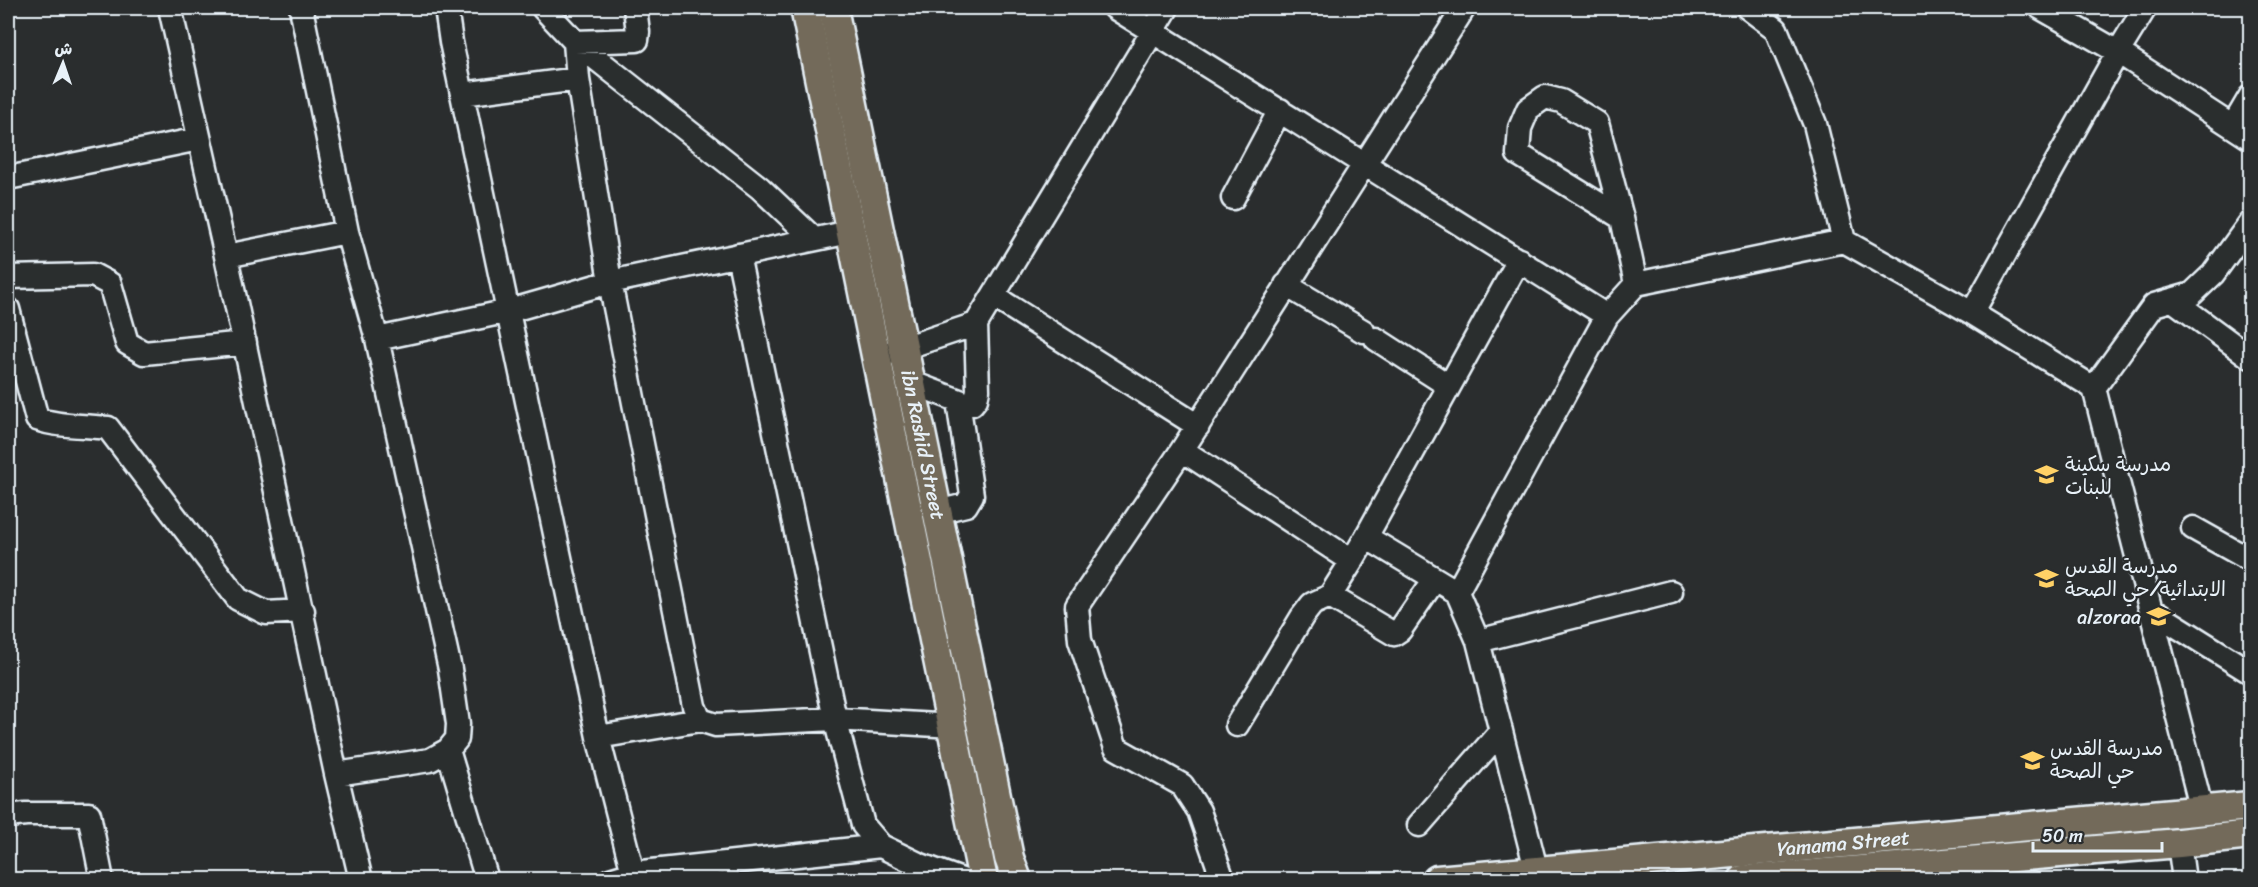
<svg xmlns="http://www.w3.org/2000/svg" width="2258" height="887" font-family="Sriracha,'Playpen Sans Arabic',sans-serif">
<style>
.lines{fill:none;stroke-linecap:round;stroke-linejoin:round}
.minor-casing{stroke:#e8f1f8;stroke-width:27}
.major-casing{stroke:#e8f1f8;stroke-width:33}
.minor{stroke:#2a2d2e;stroke-width:22}
.major{stroke:#736b5a;stroke-width:28}
.labels{text-anchor:middle;dominant-baseline:central;stroke-width:4.5;stroke-linejoin:round;paint-order:stroke}
.street-label{font-size:20px;fill:#e8f1f8;stroke:#2a2d2e}
.poi-label{font-size:20px;fill:#e8f1f8;stroke:#2a2d2e;text-anchor:start}
</style>
<rect width="100%" height="100%" fill="#2a2d2e"/>
<filter id="ink" filterUnits="userSpaceOnUse"><feTurbulence type="fractalNoise" baseFrequency=".0167" numOctaves="2"/><feDisplacementMap in="SourceGraphic" scale="12" xChannelSelector="R" yChannelSelector="G"/><feConvolveMatrix kernelMatrix="1 2 1 2 8 2 1 2 1" color-interpolation-filters="sRGB"/></filter>
<g filter="url(#ink)">
<g class="lines">
<defs>
<path id="minor" d="M170 8 226 256 336 774 361 880
M301 8 347 232 377 339 450 669 458 724 457 739 448 750 430 760 336 774
M446 8 451 42 598 737 633 873
M543 8 575 42 760 188 814 239
M635 8 638 32 637 40 575 42 578 79 610 282 694 706 700 720 716 725 835 719 953 726
M1115 8 1607 316
M1748 8 1776 29 1815 124 1844 241
M2041 8 2118 52 2250 138
M462 94 578 79
M2233 126 2250 97
M8 178 199 139
M1233 198 1280 110
M1622 218 1518 154 1520 128 1528 109 1545 97 1561 101 1597 123 1622 218 1636 284
M738 255 835 719 863 825 881 846 918 864 962 880
M226 256 347 232
M8 277 93 275 110 284 127 343 144 353 245 343
M1286 285 1363 331
M993 296 1198 426
M2174 301 2250 357
M8 309 37 419C60 427 84 425 108 428L238 599 266 613 303 611
M1972 313 2118 52 2145 8
M377 339 509 311 610 282 850 232
M1376 339 1449 386
M889 353 976 324 1167 8
M910 382 965 403 972 404 976 399 978 390 976 324
M2094 388 2154 305 2192 294 2213 274 2250 223
M1182 450 1352 561 1366 537 1457 592 1478 641 1536 869
M937 512 966 505 972 495 958 401
M2193 528 2250 560
M1366 537 1519 260
M1457 592 1607 316 1636 284 1844 241 1972 313 2094 388 2202 811
M1330 596 1394 634 1400 630 1435 579
M2151 610 2250 672
M1478 641 1671 592
M1237 725 1302 617 1312 604 1330 596 1352 561
M598 737 700 720
M448 750 487 880
M8 816 26 814H89L102 880
M1419 825 1501 731
M2179 843 2184 880
M610 880 633 873 881 846
M1223 880 1199 811 1182 785 1116 748 1080 640 1077 606 1182 450 1464 8"/>
<g id="major">
<path d="M805 8 983 880"/>
<path id="s1" d="M833 8 1009 858 1017 880"/>
<path id="s2" d="M1437 880 2250 806"/>
<path d="M1743 880 2179 843 2250 835"/>
</g>
</defs>
<use href="#minor" class="minor-casing"/>
<use href="#major" class="major-casing"/>
<use href="#minor" class="minor"/>
<use href="#major" class="major"/>
</g>
</g>
<defs>
<symbol id="school-bare" viewBox="-9 -9 18 18"><path d="M0-5L7-2L0 1L-7-2ZM-4 1L0 2.5L4 1V4Q0 6-4 4Z" fill="#ffd166" stroke="#2a2d2e" stroke-width="2.5" paint-order="stroke"/></symbol>
</defs>
<g fill-rule="evenodd">
<use href="#school-bare" x="2030" y="458" width="33" height="33"/>
<use href="#school-bare" x="2030" y="562" width="33" height="33"/>
<use href="#school-bare" x="2142" y="600" width="33" height="33"/>
<use href="#school-bare" x="2016" y="744" width="33" height="33"/>
</g>
<g class="labels">
<g class="street-label">
<text stroke="none"><textPath href="#s1" startOffset="446">ibn Rashid Street</textPath></text>
<text stroke="none"><textPath href="#s2" startOffset="408">Yamama Street</textPath></text>
</g>
<g class="poi-label">
<text x="2065" y="464">مدرسة سكينة<tspan x="2065" dy="23">للبنات</tspan></text>
<text x="2065" y="566">مدرسة القدس<tspan x="2065" dy="23">الابتدائية/حي الصحة</tspan></text>
<text x="2141" y="617" text-anchor="end">alzoraa</text>
<text x="2050" y="748">مدرسة القدس<tspan x="2050" dy="23">حي الصحة</tspan></text>
</g>
</g>
<rect width="2258" height="887" fill="none" stroke="#2a2d2e" stroke-width="30"/>
<rect x="15" y="15" width="2228" height="857" fill="none" stroke="#e8f1f8" stroke-width="2" filter="url(#ink)"/>
<g transform="translate(63 63) rotate(2)" stroke="#2a2d2e" stroke-width="4.5" paint-order="stroke">
<path d="M0-4.5L10 22L0 15L-10 22Z" fill="#e8f1f8"/>
<text y="-9" font-size="16" font-weight="bold" text-anchor="middle" fill="#e8f1f8">ش</text>
</g>
<path d="M2033 842v9h129v-9" fill="none" stroke="#e8f1f8" stroke-width="3"/>
<text x="2042" y="842" font-size="18" fill="#e8f1f8" stroke="#2a2d2e" stroke-width="4.5" paint-order="stroke">50 m</text>
</svg>
